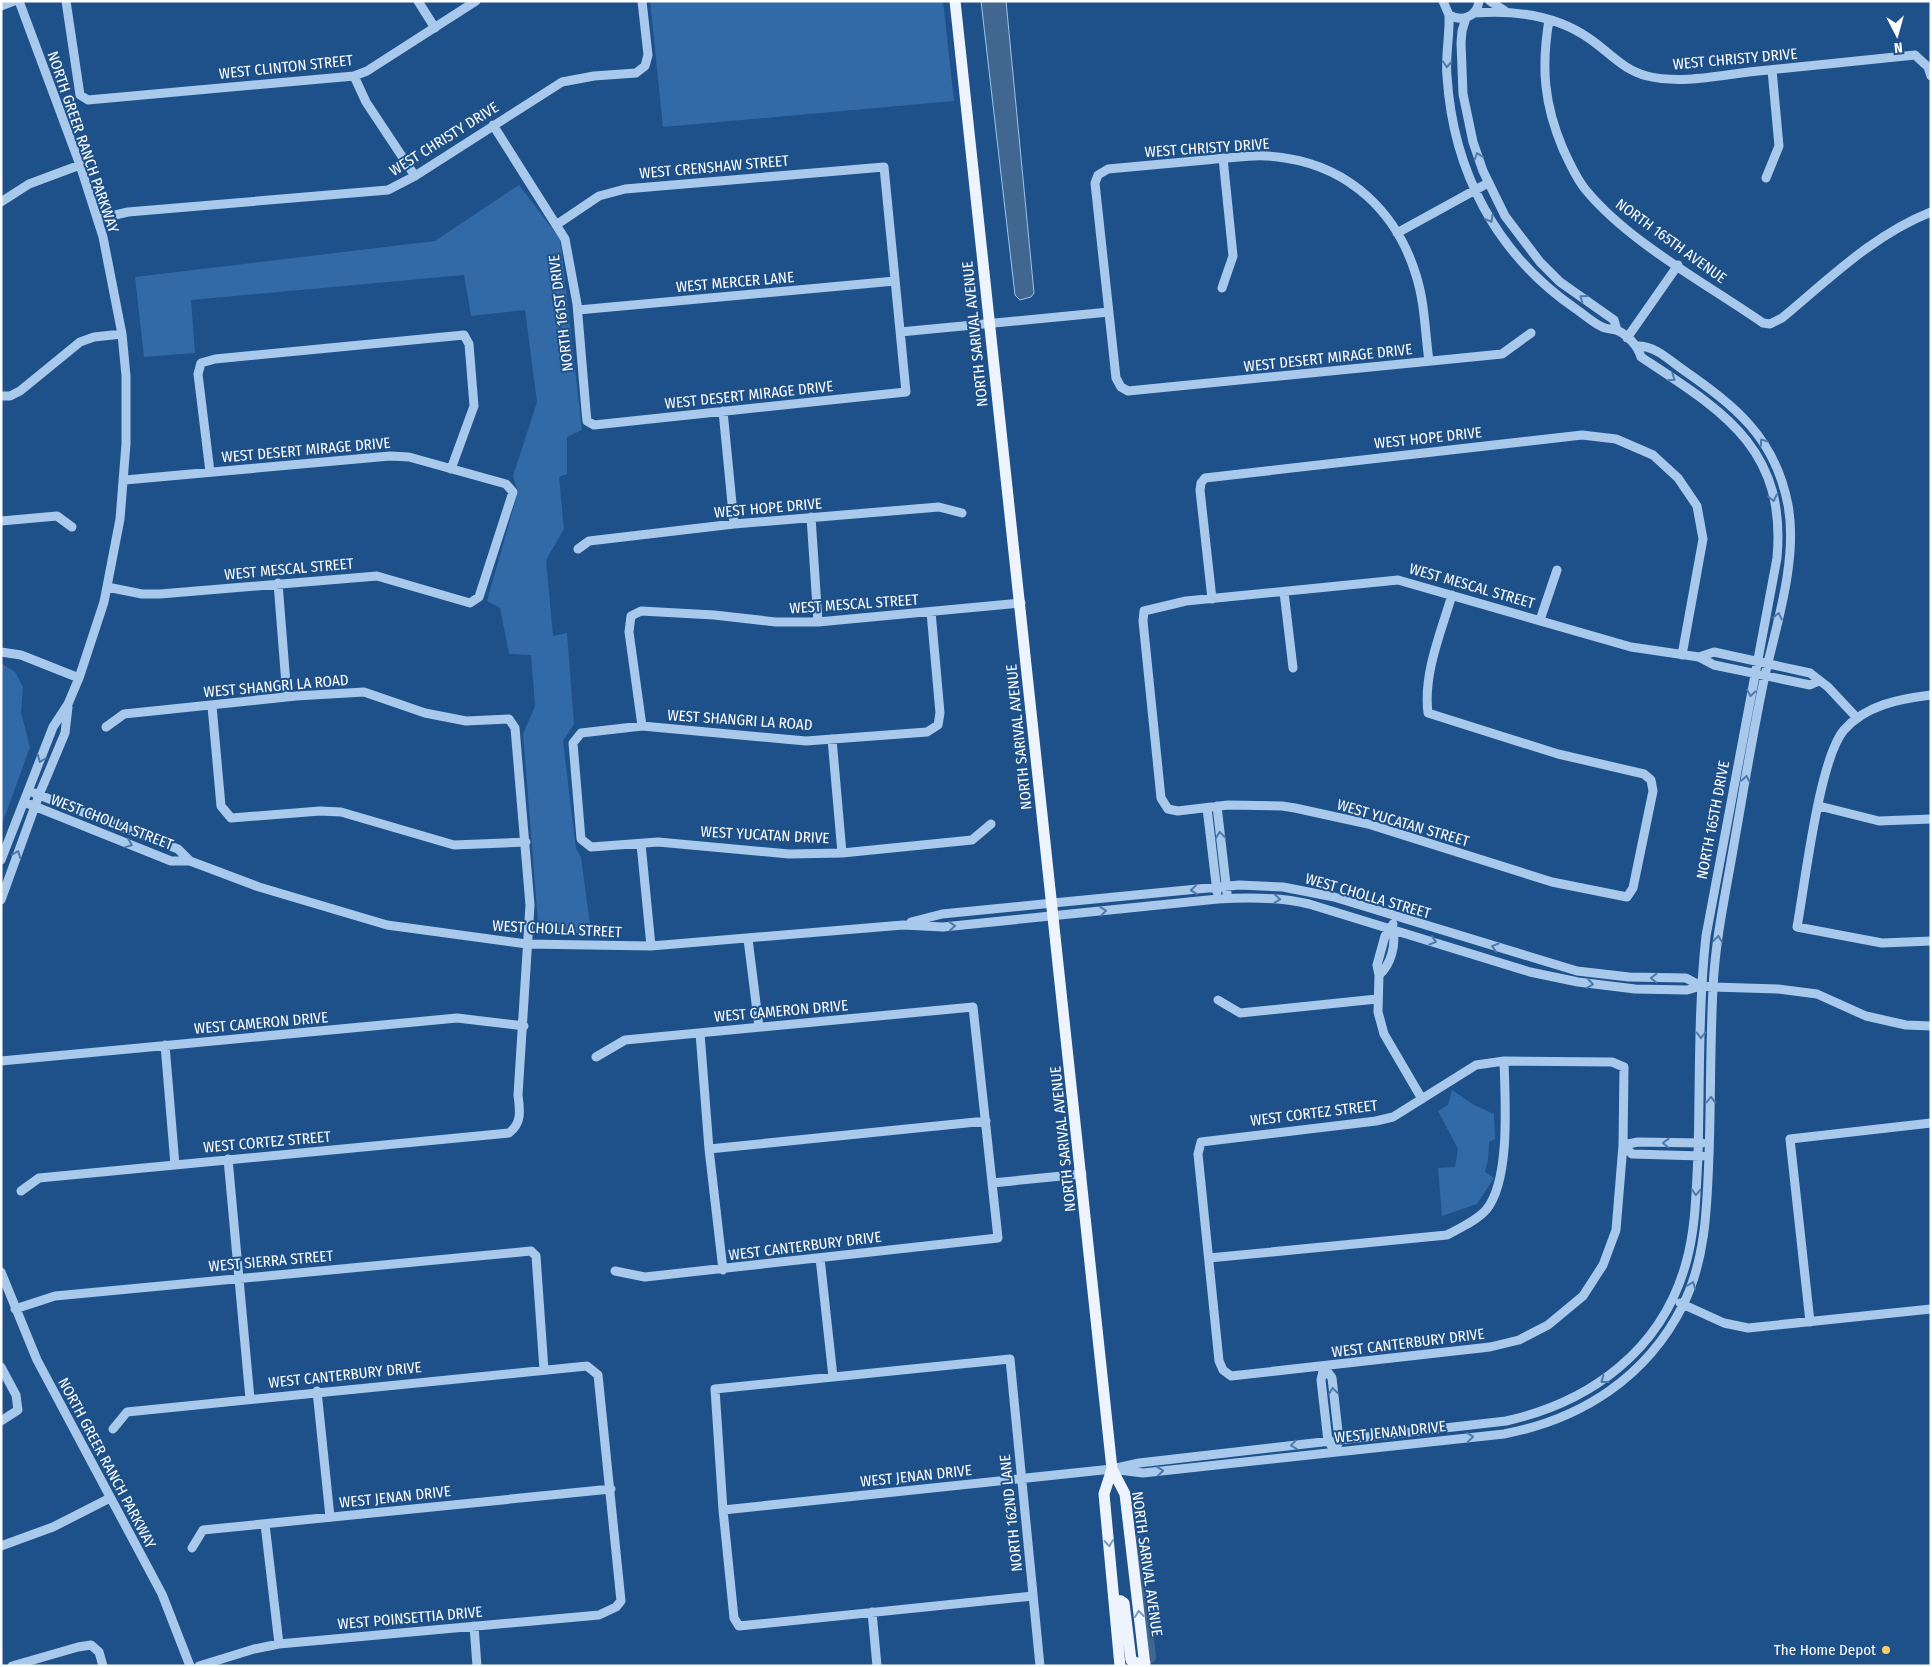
<svg xmlns="http://www.w3.org/2000/svg" width="1932" height="1667" font-family="'Fira Sans Condensed',sans-serif">
<style>
.green{fill:#316aa7}
.water{fill:#41668f;stroke:#9bc4ed}
.lines{fill:none;stroke-linecap:round;stroke-linejoin:round}
.canal{stroke:#41668f;stroke-width:10}
.minor{stroke:#a8c9eb;stroke-width:9}
.major{stroke:#edf4fe;stroke-width:11}
.oneway{stroke:#4e7aab}
.oneway2{stroke:#7b9abe}
.poi-dot{fill:#fbcb67;stroke:#1e5089;stroke-width:2}
.labels{text-anchor:middle;dominant-baseline:central;stroke-width:4;stroke-linejoin:round;paint-order:stroke}
.street-label{font-size:15px;fill:#fff;stroke:#1e5089}
.poi-label{font-size:15px;fill:#fff;stroke:#1e5089;text-anchor:end}
</style>
<rect width="100%" height="100%" fill="#1e5089"/>
<path class="green" d="M650 1H943L954 101 663 127Z
M519 185 560 239 582 430 567 437V474L559 477 564 529 546 560 553 636 567 633 574 724 563 741 576 849 581 857 591 932 539 935 523 734 535 706 531 655 509 654 500 608 487 601 518 492 513 476 537 402 525 310 471 316 464 275 191 300 195 353 144 357 135 277 435 241Z
M1 663 15 672 23 687 21 712 30 747 1 827Z
M1452 1090 1474 1105 1494 1114 1495 1139 1489 1142 1488 1160 1485 1172 1494 1178 1477 1204 1442 1216 1438 1168 1455 1167 1458 1149 1438 1111 1448 1105Z"/>
<path class="water" d="M981 1H1006L1034 293 1031 297 1020 300 1015 295Z"/>
<g class="lines">
<path class="canal" d="M1139 1540 1151 1658"/>
<path class="minor" d="M66 1 80 95 88 100 354 76 367 71 476 1
M418 1 435 28
M1443 1 1449 15C1462 22 1477 17 1479 1
M1490 1 1505 11
M1 6 14 1
M1474 13C1514 10 1556 15 1590 39 1609 52 1623 70 1647 76 1679 84 1716 76 1749 72 1804 66 1860 61 1915 55L1928 67 1931 76
M1466 18 1462 31 1461 43 1463 94 1473 142 1483 171 1505 216 1540 262 1560 282 1614 320 1617 330
M1549 20C1541 68 1544 104 1563 149 1569 162 1576 178 1585 189 1628 242 1707 284 1763 323L1770 324 1782 318C1829 279 1873 235 1931 212
M354 76 366 102 415 176
M493 125 565 239 577 304 586 411 587 421 594 425 906 392 884 167 625 189 599 196 556 225
M1766 178 1779 146 1772 70
M1 202 29 184 80 165
M98 219 128 212 388 190 415 176 562 82 594 76 636 73 645 66 648 55 642 1
M1397 233 1488 183
M1222 288 1233 256 1223 158
M578 310 895 281
M900 332 1109 312
M1627 338 1678 265
M1429 361C1425 333 1425 303 1416 275 1397 213 1351 168 1285 158 1259 153 1232 158 1206 160 1173 163 1140 166 1108 169L1098 175 1095 183 1116 378 1121 387 1128 391 1502 354 1531 333
M1 396H10L20 391 80 342 94 337 122 334
M723 411 734 524
M210 472 198 374 201 363 215 359 464 335 469 344 474 406 451 469
M811 517 818 622
M1 521 57 516 72 527
M578 549 589 541 734 524 939 507 962 513
M278 583 287 697
M107 587 142 594H160L377 576 470 603 479 597 513 492 506 484 409 457 390 456 125 480
M1284 592 1293 668
M1452 595C1441 632 1423 674 1428 713L1558 754 1644 774 1651 780 1653 791 1633 888 1627 897 1552 882 1368 824 1295 808 1282 806 1228 805 1178 811 1168 809 1161 798 1143 621 1144 611 1186 601 1398 580 1631 647 1699 657 1714 665 1810 685 1819 681
M1212 599 1200 490 1201 483 1205 478 1582 435 1616 439 1653 455 1678 478 1697 506 1703 539 1682 655
M931 612 940 713 938 725 927 732 806 741 642 726 581 733 573 743 581 839 591 847 658 842 789 854 842 853 972 840 991 824
M1540 620 1557 570
M1 652 21 655 79 678
M1699 657 1714 652 1810 673 1828 687 1857 718
M1931 695C1899 699 1866 705 1844 730 1819 759 1805 884 1797 927L1882 943 1931 941
M212 706 221 806 231 818 320 811 341 812 454 845 526 842
M642 726 629 632 631 616 641 611 714 615 776 622H818L1021 603
M832 739 842 853
M34 793 178 849 190 861
M24 802 171 861H190L259 887 387 925 527 944 651 946 903 925 943 927 1218 899C1248 897 1279 897 1309 904L1530 972 1578 982 1635 989 1687 990 1701 986
M1217 806 1227 893
M1819 806 1879 821 1931 819
M1207 808 1217 892
M641 844 651 946
M1 860 53 727 68 704 79 678 104 602 120 519 126 444V376L122 334 103 237 80 165 19 1
M1 900 39 795 65 733 68 707
M911 922 942 914 1053 903 1239 885 1283 887 1334 897 1577 971 1629 977 1686 978 1701 986 1713 987 1778 989 1817 994 1866 1016 1906 1025 1931 1026
M1393 924 1385 936 1377 965 1379 975 1378 1012 1384 1034 1422 1099
M748 939 759 1027
M1379 975C1391 965 1397 943 1392 928
M1218 1000 1240 1013 1377 999
M700 1033 709 1149 723 1270
M165 1045 175 1165
M596 1057 625 1040 973 1007 998 1238 645 1277 615 1271
M1 1061 457 1018 524 1026
M1504 1061 1612 1062 1624 1067 1623 1145 1616 1230 1603 1265 1583 1296 1548 1325 1519 1340 1490 1347 1231 1376 1223 1370 1219 1361 1198 1154 1201 1142 1376 1121 1393 1117 1476 1065Z
M1623 1145 1632 1154 1702 1156
M1623 1145 1638 1142 1702 1143
M709 1149 986 1121
M228 1159 250 1399
M992 1183 1082 1174
M21 1191 39 1178 509 1133C522 1123 520 1111 518 1095L530 905 515 728 509 719 466 721 425 713 364 692 296 696 124 714 106 727
M820 1258 833 1377
M1209 1258 1447 1235C1460 1228 1476 1221 1486 1210 1511 1180 1505 1099 1504 1061
M1 1272 37 1360 162 1594 190 1666
M1680 1303 1724 1323 1748 1328 1931 1309
M15 1309 55 1296 531 1251 536 1256 544 1370
M1810 1322 1790 1139 1931 1123
M1 1367 16 1395 18 1410 1 1421
M1324 1367 1332 1378 1339 1440 1338 1444
M1324 1367 1321 1380 1328 1441 1331 1445
M317 1391 330 1517
M113 1429 127 1412 587 1366 598 1375 621 1601 616 1607 599 1615 279 1644 254 1649 199 1666
M1119 1470 1143 1473 1504 1434C1582 1419 1647 1377 1683 1305 1706 1259 1707 1206 1709 1155 1711 1100 1710 1044 1713 989 1715 940 1726 892 1734 844 1744 788 1753 731 1765 675 1777 623 1798 558 1788 505 1775 437 1735 406 1682 369 1668 359 1655 346 1638 346
M723 1510 1112 1469 1139 1463 1506 1421C1591 1402 1662 1350 1686 1263 1696 1228 1696 1191 1698 1155 1700 1082 1698 1008 1706 936L1777 558C1787 447 1721 410 1641 357 1638 346 1627 334 1616 330 1613 329 1608 329 1605 328 1595 325 1585 315 1576 309 1497 255 1453 172 1447 76 1445 56 1450 35 1449 15
M265 1524 279 1644
M1 1546 53 1527 110 1498
M192 1548 203 1530 611 1489
M1033 1596 739 1626 734 1618 723 1510 715 1389 1010 1359 1040 1666
M872 1612 877 1666
M474 1626 477 1666
M12 1666 78 1647 91 1645 99 1652 103 1666"/>
<path class="major" d="M955 1 1112 1469 1125 1494 1145 1666
M1112 1469 1104 1494 1120 1666
M1114 1600 1121 1601 1124 1603 1131 1660 1136 1663H1145"/>
</g>
<defs><path id="oneway-chevron" d="M-2-3.5L2.5 0L-2 3.5" fill="none" stroke-width="1.6" stroke-linecap="round" stroke-linejoin="round" transform="scale(1.25)"/></defs>
<g class="oneway">
<use href="#oneway-chevron" transform="translate(1447 64) rotate(93)"/>
<use href="#oneway-chevron" transform="translate(1478 156) rotate(-109)"/>
<use href="#oneway-chevron" transform="translate(1490 219) rotate(60)"/>
<use href="#oneway-chevron" transform="translate(1583 298) rotate(-144)"/>
<use href="#oneway-chevron" transform="translate(1672 378) rotate(34)"/>
<use href="#oneway-chevron" transform="translate(1763 442) rotate(-124)"/>
<use href="#oneway-chevron" transform="translate(1773 498) rotate(78)"/>
<use href="#oneway-chevron" transform="translate(1778 616) rotate(-78)"/>
<use href="#oneway-chevron" transform="translate(1751 693) rotate(100)"/>
<use href="#oneway-chevron" transform="translate(41 759) rotate(111)"/>
<use href="#oneway-chevron" transform="translate(1746 779) rotate(-80)"/>
<use href="#oneway-chevron" transform="translate(1220 835) rotate(-97)"/>
<use href="#oneway-chevron" transform="translate(129 844) rotate(22)"/>
<use href="#oneway-chevron" transform="translate(17 854) rotate(-69)"/>
<use href="#oneway-chevron" transform="translate(1194 890) rotate(174)"/>
<use href="#oneway-chevron" transform="translate(1277 899) rotate(4)"/>
<use href="#oneway-chevron" transform="translate(1103 911) rotate(-6)"/>
<use href="#oneway-chevron" transform="translate(952 926) rotate(-5)"/>
<use href="#oneway-chevron" transform="translate(1718 939) rotate(-83)"/>
<use href="#oneway-chevron" transform="translate(1433 941) rotate(17)"/>
<use href="#oneway-chevron" transform="translate(1495 947) rotate(-163)"/>
<use href="#oneway-chevron" transform="translate(1654 978) rotate(-179)"/>
<use href="#oneway-chevron" transform="translate(1590 984) rotate(9)"/>
<use href="#oneway-chevron" transform="translate(1701 1035) rotate(90)"/>
<use href="#oneway-chevron" transform="translate(1711 1100) rotate(-88)"/>
<use href="#oneway-chevron" transform="translate(1666 1143) rotate(-179)"/>
<use href="#oneway-chevron" transform="translate(1696 1192) rotate(93)"/>
<use href="#oneway-chevron" transform="translate(1692 1285) rotate(-69)"/>
<use href="#oneway-chevron" transform="translate(1604 1380) rotate(143)"/>
<use href="#oneway-chevron" transform="translate(1333 1391) rotate(-97)"/>
<use href="#oneway-chevron" transform="translate(1470 1437) rotate(-6)"/>
<use href="#oneway-chevron" transform="translate(1294 1445) rotate(173)"/>
<use href="#oneway-chevron" transform="translate(1160 1471) rotate(-6)"/>
</g>
<g class="oneway2">
<use href="#oneway-chevron" transform="translate(1109 1543) rotate(84)"/>
<use href="#oneway-chevron" transform="translate(1139 1614) rotate(-97)"/>
</g>
<circle class="poi-dot" cx="1886" cy="1650" r="5"/>
<g class="labels">
<g class="street-label">
<text transform="translate(1735 59) rotate(-5)">WEST CHRISTY DRIVE</text>
<text transform="translate(286 67) rotate(-6)">WEST CLINTON STREET</text>
<text transform="translate(444 139) rotate(-32)">WEST CHRISTY DRIVE</text>
<text transform="translate(83 142) rotate(71)">NORTH GREER RANCH PARKWAY</text>
<text transform="translate(1207 148) rotate(-4)">WEST CHRISTY DRIVE</text>
<text transform="translate(714 167) rotate(-5)">WEST CRENSHAW STREET</text>
<text transform="translate(1671 241) rotate(36)">NORTH 165TH AVENUE</text>
<text transform="translate(735 282) rotate(-5)">WEST MERCER LANE</text>
<text transform="translate(561 313) rotate(-97)">NORTH 161ST DRIVE</text>
<text transform="translate(975 334) rotate(-96)">NORTH SARIVAL AVENUE</text>
<text transform="translate(1328 358) rotate(-6)">WEST DESERT MIRAGE DRIVE</text>
<text transform="translate(749 395) rotate(-6)">WEST DESERT MIRAGE DRIVE</text>
<text transform="translate(1428 438) rotate(-6)">WEST HOPE DRIVE</text>
<text transform="translate(306 450) rotate(-5)">WEST DESERT MIRAGE DRIVE</text>
<text transform="translate(768 508) rotate(-5)">WEST HOPE DRIVE</text>
<text transform="translate(289 569) rotate(-5)">WEST MESCAL STREET</text>
<text transform="translate(1472 586) rotate(16)">WEST MESCAL STREET</text>
<text transform="translate(854 604) rotate(-4)">WEST MESCAL STREET</text>
<text transform="translate(276 686) rotate(-5)">WEST SHANGRI LA ROAD</text>
<text transform="translate(740 720) rotate(4)">WEST SHANGRI LA ROAD</text>
<text transform="translate(1019 737) rotate(-96)">NORTH SARIVAL AVENUE</text>
<text transform="translate(1713 820) rotate(-79)">NORTH 165TH DRIVE</text>
<text transform="translate(112 822) rotate(21)">WEST CHOLLA STREET</text>
<text transform="translate(1403 823) rotate(16)">WEST YUCATAN STREET</text>
<text transform="translate(765 835) rotate(3)">WEST YUCATAN DRIVE</text>
<text transform="translate(1368 896) rotate(16)">WEST CHOLLA STREET</text>
<text transform="translate(557 929) rotate(3)">WEST CHOLLA STREET</text>
<text transform="translate(781 1011) rotate(-5)">WEST CAMERON DRIVE</text>
<text transform="translate(261 1023) rotate(-5)">WEST CAMERON DRIVE</text>
<text transform="translate(1314 1113) rotate(-7)">WEST CORTEZ STREET</text>
<text transform="translate(1063 1139) rotate(-96)">NORTH SARIVAL AVENUE</text>
<text transform="translate(267 1142) rotate(-5)">WEST CORTEZ STREET</text>
<text transform="translate(805 1246) rotate(-7)">WEST CANTERBURY DRIVE</text>
<text transform="translate(271 1261) rotate(-5)">WEST SIERRA STREET</text>
<text transform="translate(1408 1343) rotate(-7)">WEST CANTERBURY DRIVE</text>
<text transform="translate(345 1375) rotate(-6)">WEST CANTERBURY DRIVE</text>
<text transform="translate(1390 1432) rotate(-6)">WEST JENAN DRIVE</text>
<text transform="translate(107 1463) rotate(62)">NORTH GREER RANCH PARKWAY</text>
<text transform="translate(916 1476) rotate(-6)">WEST JENAN DRIVE</text>
<text transform="translate(395 1497) rotate(-6)">WEST JENAN DRIVE</text>
<text transform="translate(1011 1513) rotate(-96)">NORTH 162ND LANE</text>
<text transform="translate(1147 1564) rotate(82)">NORTH SARIVAL AVENUE</text>
<text transform="translate(410 1618) rotate(-5)">WEST POINSETTIA DRIVE</text>
</g>
<g class="poi-label">
<text x="1876" y="1650">The Home Depot</text>
</g>
</g>
<rect width="1932" height="1667" fill="none" stroke="#ffffff" stroke-width="5"/>
<g transform="translate(1897 35) rotate(174)" stroke="#1e5089" stroke-width="4" paint-order="stroke">
<path d="M0-4L9 19L0 12L-9 19Z" fill="#ffffff"/>
<text y="-8" font-size="14" font-weight="bold" text-anchor="middle" fill="#ffffff">N</text>
</g>
</svg>
